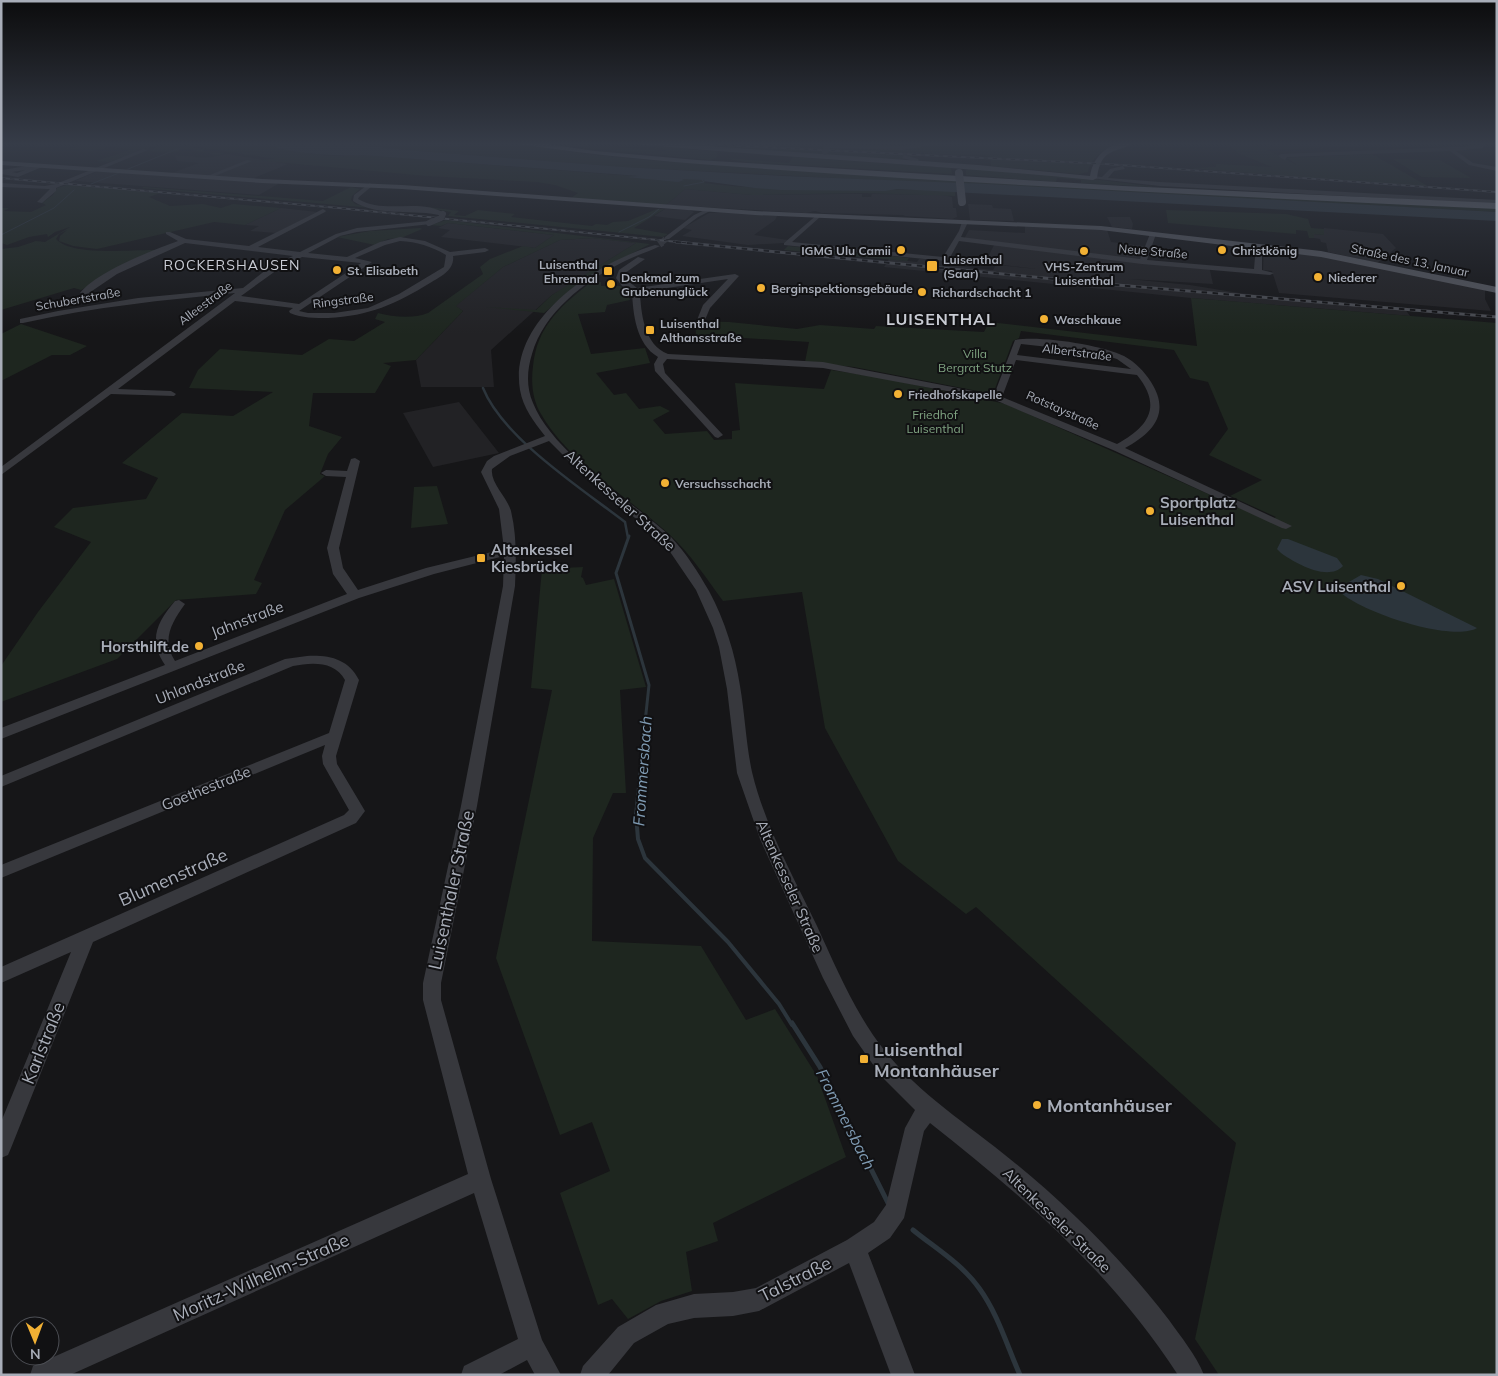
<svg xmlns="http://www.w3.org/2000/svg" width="1498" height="1376" font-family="Mulish,sans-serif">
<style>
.built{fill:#222225}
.green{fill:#1e261f}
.water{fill:#2c353c}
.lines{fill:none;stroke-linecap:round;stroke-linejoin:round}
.stream-far4{stroke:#2c353c;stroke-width:1}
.stream-far3{stroke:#2c353c;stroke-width:2.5}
.stream-far2{stroke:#2c353c;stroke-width:3}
.stream-far1{stroke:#2c353c;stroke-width:4}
.stream{stroke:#2c353c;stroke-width:5}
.minor-tunnel-far1{stroke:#333438;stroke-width:6;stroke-dasharray:6 3;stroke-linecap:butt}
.minor-tunnel{stroke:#333438;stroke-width:8;stroke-dasharray:8 4;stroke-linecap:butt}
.minor{fill:#37383d;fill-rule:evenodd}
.major{fill:#53555c;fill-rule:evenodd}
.highway{fill:#63666e;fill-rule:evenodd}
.rail-far1-casing{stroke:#4a4c52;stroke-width:2}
.rail-casing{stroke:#4a4c52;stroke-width:3}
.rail-far1{stroke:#111113;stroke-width:1;stroke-dasharray:4.5;stroke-linecap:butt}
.rail{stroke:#111113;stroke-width:2;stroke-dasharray:5.5;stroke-linecap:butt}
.minor-bridge{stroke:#37383d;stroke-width:6}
.major-bridge{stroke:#53555c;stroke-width:8}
.poi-dot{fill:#f2b134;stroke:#111113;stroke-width:2}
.labels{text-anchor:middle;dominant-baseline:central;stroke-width:4;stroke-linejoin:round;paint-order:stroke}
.far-poi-label{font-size:12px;font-weight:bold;fill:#a8adb8;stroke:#111113;text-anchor:start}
.far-street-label{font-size:12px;fill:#a8adb8;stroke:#111113}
.far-park-label{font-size:12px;fill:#7fa381;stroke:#111113}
.far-neighbourhood-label{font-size:14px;letter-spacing:1px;fill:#c9ccd4;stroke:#111113}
.street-label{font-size:15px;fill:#a8adb8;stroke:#111113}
.poi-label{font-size:15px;font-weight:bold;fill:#a8adb8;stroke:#111113;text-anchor:start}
.far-district-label{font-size:16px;font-weight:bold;letter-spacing:1px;fill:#c9ccd4;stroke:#111113}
.water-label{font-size:16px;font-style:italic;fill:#7f9bb3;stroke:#111113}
.near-street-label{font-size:18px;fill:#a8adb8;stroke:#111113}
.near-poi-label{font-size:18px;font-weight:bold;fill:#a8adb8;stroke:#111113;text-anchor:start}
</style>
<rect width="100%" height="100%" fill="#161618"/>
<path class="built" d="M226 154 288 164 254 178 279 181 278 184 259 195 75 181 98 171 164 176 199 163 177 161 175 155 207 158Z
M685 189 752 195 841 194H862V197H871L872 194 943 195 952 197 953 208H956L957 217 952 219 940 218 905 216 903 215 822 213 815 211 806 213 666 205Z
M968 204 992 205 993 208 1011 209 1014 221 970 220Z
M281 208 317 212 276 233 250 231 259 226 245 225Z
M665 209 689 210 694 212 685 220 654 216Z
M722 212 777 216 775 220 754 235 788 240 784 243 748 245 682 236 692 230 683 228 697 220 709 213Z
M1107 217H1130L1133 224 1132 229 1112 227Z
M448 223 554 235 535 248 441 237 450 230 438 228Z
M1025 226 1107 230 1111 242 1151 247 1146 260 1209 266 1213 284 1129 279 1190 285 1239 293 1405 309 1410 316 1191 298 884 267 889 259 917 262 919 259H923L957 262 959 263 958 266 993 270 996 265 1038 269 985 263 995 243 964 239 969 230 1025 233Z
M1324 228 1383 234 1396 248 1377 263 1328 252 1326 243 1321 242 1320 239 1314 238V234L1324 235Z
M592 238 636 243 591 271 590 274 552 295 491 350 494 387H421L416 360 463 311 455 306 503 267 560 240Z
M1264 247 1304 252 1485 289V299L1491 311 1279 293 1272 271 1263 270Z
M459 402 499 453 433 467 403 413Z"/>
<path class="green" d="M45 142H263L295 147 271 146C299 152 333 159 362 155L619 175 886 189 757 186 706 181 704 183C788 194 871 187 955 191V196L863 193 752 195 685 189 666 205 571 198 578 193 555 185 537 182 427 176 254 160 276 159 166 142 152 147 138 149 135 153 109 162 96 161 133 149 108 147 92 151 71 149 81 146 60 142 27 150 37 147 36 146Z
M327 142H512L586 154 658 161 1497 208V212L623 167 418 151Z
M539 142H575L570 144 665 151 669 149 646 146 649 145 718 152 716 158 710 160 597 149Z
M641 142H828L825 146 903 149 946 144 954 146 974 142H1130C1112 144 1091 154 1088 172L1079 174 991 166 990 156 913 153 912 157 894 160Z
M1225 142H1251L1255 146 1352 142 1360 146 1267 150 1297 165 1287 158 1372 154 1431 188 1189 168 1216 167V164L1272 167 1238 153Z
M173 144 203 149 204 152 224 153C208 160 192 157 175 155L209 158 219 155 186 149 171 153 148 151 163 145Z
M793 157 951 168 952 174 745 162 725 158 789 163Z
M1393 159 1440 160 1471 178 1422 177Z
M970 168 1068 176 1157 187 1081 183V180L1057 178 1056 182 966 175V170Z
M67 185 160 193 149 197 170 206 203 204 221 208 233 204 281 208 245 225 214 222 97 249 73 246 59 241 60 236 67 230 59 234 56 239C72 257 134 249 158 250L81 290 74 288 1 310V249L18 247 36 241 45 242 70 227 55 232 48 237 47 234 29 237 7 245 1 243V208H9L4 211 31 212 46 205 42 203 53 195 57 188Z
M144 187 323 201 351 187 360 189 352 196 351 200 355 204 372 208 142 188Z
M428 207 459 211 454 215 465 216 478 210 515 214 511 217 592 226 596 224 607 225 613 222 628 221 657 209H664L634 228 668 234 663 237 448 216 451 212 427 208Z
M1166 210 1286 214 1308 219 1311 228 1324 229V235L1314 234V238H1309L1307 231 1296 230V234L1168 223Z
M446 220 650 244 598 271 569 292 544 313 486 307 536 310 552 295 636 243 592 238 560 240 503 267 456 306 463 311 416 360 383 363 391 366 375 393H313L309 426 342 437 328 454 320 474 325 476 285 510 254 580 262 583 256 594 176 600 117 659 1 702V666L38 612 91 542 54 527 73 508 146 499 158 478 122 463 182 413 233 416 273 392 189 388 198 370 220 349 302 355 329 339 354 341 385 322 375 319 378 313C393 317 413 319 428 313L483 274 480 267 490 259 523 246 535 248 554 235 448 223 441 226 431 225Z
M420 228 422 229 401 238 388 239 375 245 337 237 370 231Z
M788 246 909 258 907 261 784 250Z
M592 281 601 282V286H620L627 290 630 300 607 305 605 312 578 314 591 354 645 348 650 363 596 373 614 395 626 393 639 409 660 406 670 411 653 420 665 434 707 431 714 440 732 439V431L740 430 735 383 824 389 831 370 883 378 1006 404 1269 521 1276 517 1230 496 1262 480 1209 455 1228 429 1208 382 1190 378 1174 350 1021 331 1019 338 1013 341 993 394 854 367 805 362 809 342 696 335 695 321 729 322 797 329 820 325 874 329 876 326 984 332 989 322 1197 346 1191 298 1497 323V1375H1219L1195 1339 1236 1143 976 907 966 914 898 861 825 728 802 592 723 601C707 579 691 555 671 536 630 498 568 462 541 414 532 399 531 382 533 366 535 347 541 332 553 317 564 303 579 292 592 281Z
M21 324 87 346 70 355H52L1 381V334Z
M437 486 448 524 411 528 414 487Z
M583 567 581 577 583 578 586 585 614 579 646 687 620 690 626 793H613L593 838 592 941 701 946 746 1020 775 1009 817 1076 846 1157 713 1223 718 1241 686 1252 692 1291 661 1301 628 1319 612 1299 598 1305 560 1193 610 1171 592 1122 560 1135 496 958 552 690 531 688 542 569Z"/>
<path class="water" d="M263 142H327L418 151 623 167 783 176 986 184 1497 212V221L897 189 885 191 781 190 755 188 703 181 705 180 682 179 684 180 678 182 627 177 639 176 362 155C345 157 283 153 271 145L287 146Z
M1282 539H1288L1337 558 1343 566C1328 582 1295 563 1281 553L1277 549Z
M1361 575 1378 579 1477 628C1452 643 1352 610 1335 587L1342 586Z"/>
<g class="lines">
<path class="stream-far4" d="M794 142 795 147
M128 169 180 148
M91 184 119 173
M684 186 704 182 702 180 704 178
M619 232 649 217 659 209
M1 235 54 208 74 190"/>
<path class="stream-far3" d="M483 388C503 438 582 489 625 522L628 538"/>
<path class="stream-far2" d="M629 536 616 573 649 685 642 751"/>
<path class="stream-far1" d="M643 750 636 815 638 839 645 858 728 942 779 1004 792 1025"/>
<path class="stream" d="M792 1023 820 1067 888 1203
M913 1230C935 1248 962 1264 979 1288 998 1314 1007 1346 1020 1375"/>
<path class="minor-tunnel-far1" d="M661 243 667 238"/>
<path class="minor-tunnel" d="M659 244 662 242"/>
<path class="minor" d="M938 142H952L902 150 828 148 825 146 828 144 902 146Z
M1483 142H1489L1482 148 1456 151 1473 163 1497 167V171L1469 165 1450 151 1287 157 1285 160 1278 156 1281 154 1456 147 1478 145Z
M143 149 148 150 56 188V191L42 203 37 202 50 189 1 187V183L45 186 56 184Z
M904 155 918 159 920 163 915 164 914 161 902 158Z
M247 160 252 161 210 178 205 177Z
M40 164 42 167 18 177 1 174 2 170ZM25 170 17 173 12 172Z
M1123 166 1125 169 1114 171 1108 178 1160 182 1497 200V204L1160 186 1090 178 1093 176 1102 177 1110 169Z
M370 183 372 186 359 197 358 199C385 215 421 197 446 214L443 216C414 208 379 218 353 201L354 195Z
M323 209 326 211 325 212 258 247 300 252 336 234 357 228 429 221 432 223 431 224 357 232 340 236 308 253 347 257 380 242 400 237 425 241 450 252 485 248 489 250 485 252 453 256C455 270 440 277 430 283 396 304 369 316 328 318 315 318 302 318 290 313L289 311 293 308 235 301 118 389 171 391 176 394 174 396 111 394 1 475V467L235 293C164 300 93 307 23 323H20V319L58 311 138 298 243 288 271 266 293 256 185 243 117 274 89 293 92 295 110 296V300L90 299 80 293C98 271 151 251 178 241L166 234V232H170L186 239 249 246ZM400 241C417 242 431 246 446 255L444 267 399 294 368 308 334 313H308L299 311 372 262 355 258 385 245ZM302 257 361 263 299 304 241 296 277 270Z
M707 209 712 210 698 217 669 239H665V237L694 215Z
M818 214 820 215V217L792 242 943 257 959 231 962 222 965 220 968 222 961 237 1140 259 1150 234 1153 232 1156 234 1147 260 1254 269 1256 246 1259 244 1262 246V270L1274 273 1270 275 1142 264 959 241 948 261H945L784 245V243Z
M655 245 660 246C648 252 634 256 621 263 584 282 544 312 532 354 527 370 526 387 533 403 549 444 608 487 644 514 653 522 663 529 671 537 686 553 698 572 709 591 725 621 735 653 740 686 745 715 746 744 752 772 765 826 793 876 817 926 834 963 850 1001 873 1035 905 1082 950 1112 995 1147 1059 1197 1120 1256 1169 1320 1181 1337 1196 1355 1204 1375H1178C1113 1274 1023 1196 930 1123L924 1131 904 1218 890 1238 868 1253 915 1375H891L849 1263 759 1311 733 1316 694 1318 668 1324 634 1343 608 1375H580L583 1366 618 1327 656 1305 694 1294 733 1292 756 1288 847 1240 874 1222 886 1205 905 1128 915 1110 881 1076 853 1036 823 978 760 839 737 773 727 689 719 647 713 628 696 590 662 540 585 477 549 441 510 456 492 469C490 483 507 497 511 511 517 536 516 561 515 586L477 806 441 983V1000L491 1179 542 1340 561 1375H535L527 1360 499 1375H461L464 1366 518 1339 474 1193 70 1375H30L33 1366 468 1174 423 1000V983L461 806 503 586 504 556 434 574 359 598 1 739V728L165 665C148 640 157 622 175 601L179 600 185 604C172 622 161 640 175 661L347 594 333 574 327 548 346 477 326 476 321 473 326 470 347 471 351 459 355 458 360 461 339 548 343 568 358 590 426 568 504 549 499 509 481 472 487 461 494 456 545 436C534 422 523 408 520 390 508 319 597 262 655 245Z
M638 257 645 259 625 273 624 278 637 288 735 274 739 276 710 308 705 320 701 322 697 320 703 305 728 279 640 292C641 313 644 345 668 354L823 362 994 395 1015 340C1038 335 1103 345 1124 356 1135 362 1144 371 1151 382 1171 413 1153 433 1125 448L1292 526 1286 529 1282 528 1113 450 995 400 823 368 667 359 663 364 665 373 723 435 718 438 715 437 655 371 654 364 658 357C636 344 633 314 632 291L622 286 616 278 619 270ZM1021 344 1094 352 1117 359 1131 369 1017 355ZM1016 360 1137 375C1163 407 1148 427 1117 444L1002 397Z
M307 656C330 655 348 659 359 680L336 756 337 764 365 811 356 823 93 942 11 1148 8 1155 1 1158V1122L71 952 1 983V967L344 815 349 810 323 764 322 756 325 745 1 878V865L329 733 345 680C335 661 312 662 293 666L1 787V776L285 659Z"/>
<path class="major" d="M631 142H652L978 165 1090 176C1094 152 1114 140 1136 142 1115 154 1101 147 1097 178L1093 180C940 165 787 158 634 144Z
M1 161 262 179 402 185 755 211 1101 226 1321 251 1497 287V293L1321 257 1101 230 755 215 402 189 262 183 1 165Z"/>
<path class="highway" d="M411 142H479L475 144H415Z
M514 142H533L595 151 697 160 1123 186 1497 203V209C1298 200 1099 190 901 178 773 169 645 163 518 144Z"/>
<defs>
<path id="rail-far1" d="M660 142 1106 164 1497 192
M1 178 339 208 688 243"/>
<path id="rail" d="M676 242 1105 284 1497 317"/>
</defs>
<use href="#rail-far1" class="rail-far1-casing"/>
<use href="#rail" class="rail-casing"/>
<use href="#rail-far1" class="rail-far1"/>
<use href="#rail" class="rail"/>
<path class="minor-bridge" d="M825 152 827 147
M429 223 441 218 443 214"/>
<path class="major-bridge" d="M959 173 962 202"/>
</g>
<linearGradient id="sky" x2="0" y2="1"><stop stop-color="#0c0c0d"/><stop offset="0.43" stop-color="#363c48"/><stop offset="1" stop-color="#363c48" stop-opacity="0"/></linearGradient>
<rect width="1498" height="334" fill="url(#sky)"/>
<g class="poi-dot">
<circle cx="901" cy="250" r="5"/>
<circle cx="1222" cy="250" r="5"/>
<circle cx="1084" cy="251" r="5"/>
<rect x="926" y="260" width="12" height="12" rx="2.5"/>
<circle cx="337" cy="270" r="5"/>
<rect x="603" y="266" width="10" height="10" rx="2.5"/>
<circle cx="1318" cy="277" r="5"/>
<circle cx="611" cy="284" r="5"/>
<circle cx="761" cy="288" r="5"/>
<circle cx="922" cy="292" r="5"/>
<circle cx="1044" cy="319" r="5"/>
<rect x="645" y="325" width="10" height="10" rx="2.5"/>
<circle cx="898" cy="394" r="5"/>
<circle cx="665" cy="483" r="5"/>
<circle cx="1150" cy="511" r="5"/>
<rect x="476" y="553" width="10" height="10" rx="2.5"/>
<circle cx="1401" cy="586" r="5"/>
<circle cx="199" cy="646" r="5"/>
<rect x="859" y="1054" width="10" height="10" rx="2.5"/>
<circle cx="1037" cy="1105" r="5"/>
</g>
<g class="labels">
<g class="far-poi-label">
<text x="891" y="250" text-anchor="end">IGMG Ulu Camii</text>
<text x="1232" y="250">Christkönig</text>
<text x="943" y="259">Luisenthal<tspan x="943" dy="14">(Saar)</tspan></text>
<text x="598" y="264" text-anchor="end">Luisenthal<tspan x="598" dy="14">Ehrenmal</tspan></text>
<text x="1084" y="266" text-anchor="middle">VHS-Zentrum<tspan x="1084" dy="14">Luisenthal</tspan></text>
<text x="347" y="270">St. Elisabeth</text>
<text x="621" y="277">Denkmal zum<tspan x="621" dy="14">Grubenunglück</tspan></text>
<text x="1328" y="277">Niederer</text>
<text x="771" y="288">Berginspektionsgebäude</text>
<text x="932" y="292">Richardschacht 1</text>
<text x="1054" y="319">Waschkaue</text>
<text x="660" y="323">Luisenthal<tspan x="660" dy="14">Althansstraße</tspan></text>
<text x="908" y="394">Friedhofskapelle</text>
<text x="675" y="483">Versuchsschacht</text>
</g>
<g class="far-street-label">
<text transform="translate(1153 251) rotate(5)">Neue Straße</text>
<text transform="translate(1410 260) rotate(12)">Straße des 13. Januar</text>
<text transform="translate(78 299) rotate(-10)">Schubertstraße</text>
<text transform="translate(343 300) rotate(-7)">Ringstraße</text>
<text transform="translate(205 303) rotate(-37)">Alleestraße</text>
<text transform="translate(1077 352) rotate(7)">Albertstraße</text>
<text transform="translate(1063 410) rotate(24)">Rotstaystraße</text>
</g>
<g class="far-park-label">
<text x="975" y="353">Villa<tspan x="975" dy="14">Bergrat Stutz</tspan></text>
<text x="935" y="414">Friedhof<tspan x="935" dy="14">Luisenthal</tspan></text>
</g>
<g class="far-neighbourhood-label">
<text x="232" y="265">ROCKERSHAUSEN</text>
</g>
<g class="street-label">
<text transform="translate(620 500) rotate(42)">Altenkesseler Straße</text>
<text transform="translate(247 619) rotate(-21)">Jahnstraße</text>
<text transform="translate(200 682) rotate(-22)">Uhlandstraße</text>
<text transform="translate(206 788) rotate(-22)">Goethestraße</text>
<text transform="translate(790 886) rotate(66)">Altenkesseler Straße</text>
<text transform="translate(1057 1220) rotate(44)">Altenkesseler Straße</text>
</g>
<g class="poi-label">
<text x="1160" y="502">Sportplatz<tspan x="1160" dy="17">Luisenthal</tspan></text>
<text x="491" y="549">Altenkessel<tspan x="491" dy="17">Kiesbrücke</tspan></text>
<text x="1391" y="586" text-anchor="end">ASV Luisenthal</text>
<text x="189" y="646" text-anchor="end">Horsthilft.de</text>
</g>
<g class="far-district-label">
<text x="941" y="319">LUISENTHAL</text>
</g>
<g class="water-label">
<text transform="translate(642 771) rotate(-86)">Frommersbach</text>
<text transform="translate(846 1119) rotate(63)">Frommersbach</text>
</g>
<g class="near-street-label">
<text transform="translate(173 877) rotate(-24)">Blumenstraße</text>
<text transform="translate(451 890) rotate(-78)">Luisenthaler Straße</text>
<text transform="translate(43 1043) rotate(-68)">Karlstraße</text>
<text transform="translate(261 1277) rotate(-24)">Moritz-Wilhelm-Straße</text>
<text transform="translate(795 1279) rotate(-27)">Talstraße</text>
</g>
<g class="near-poi-label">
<text x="874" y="1049">Luisenthal<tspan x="874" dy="21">Montanhäuser</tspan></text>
<text x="1047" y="1105">Montanhäuser</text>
</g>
</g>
<rect width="1498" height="1376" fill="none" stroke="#a8adb8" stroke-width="5"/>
<g transform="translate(35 1341) rotate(179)"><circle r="24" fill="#111113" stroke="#4d4f55"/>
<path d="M0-4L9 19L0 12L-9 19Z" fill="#f2b134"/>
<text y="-8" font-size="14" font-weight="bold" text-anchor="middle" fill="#a8adb8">N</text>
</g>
</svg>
